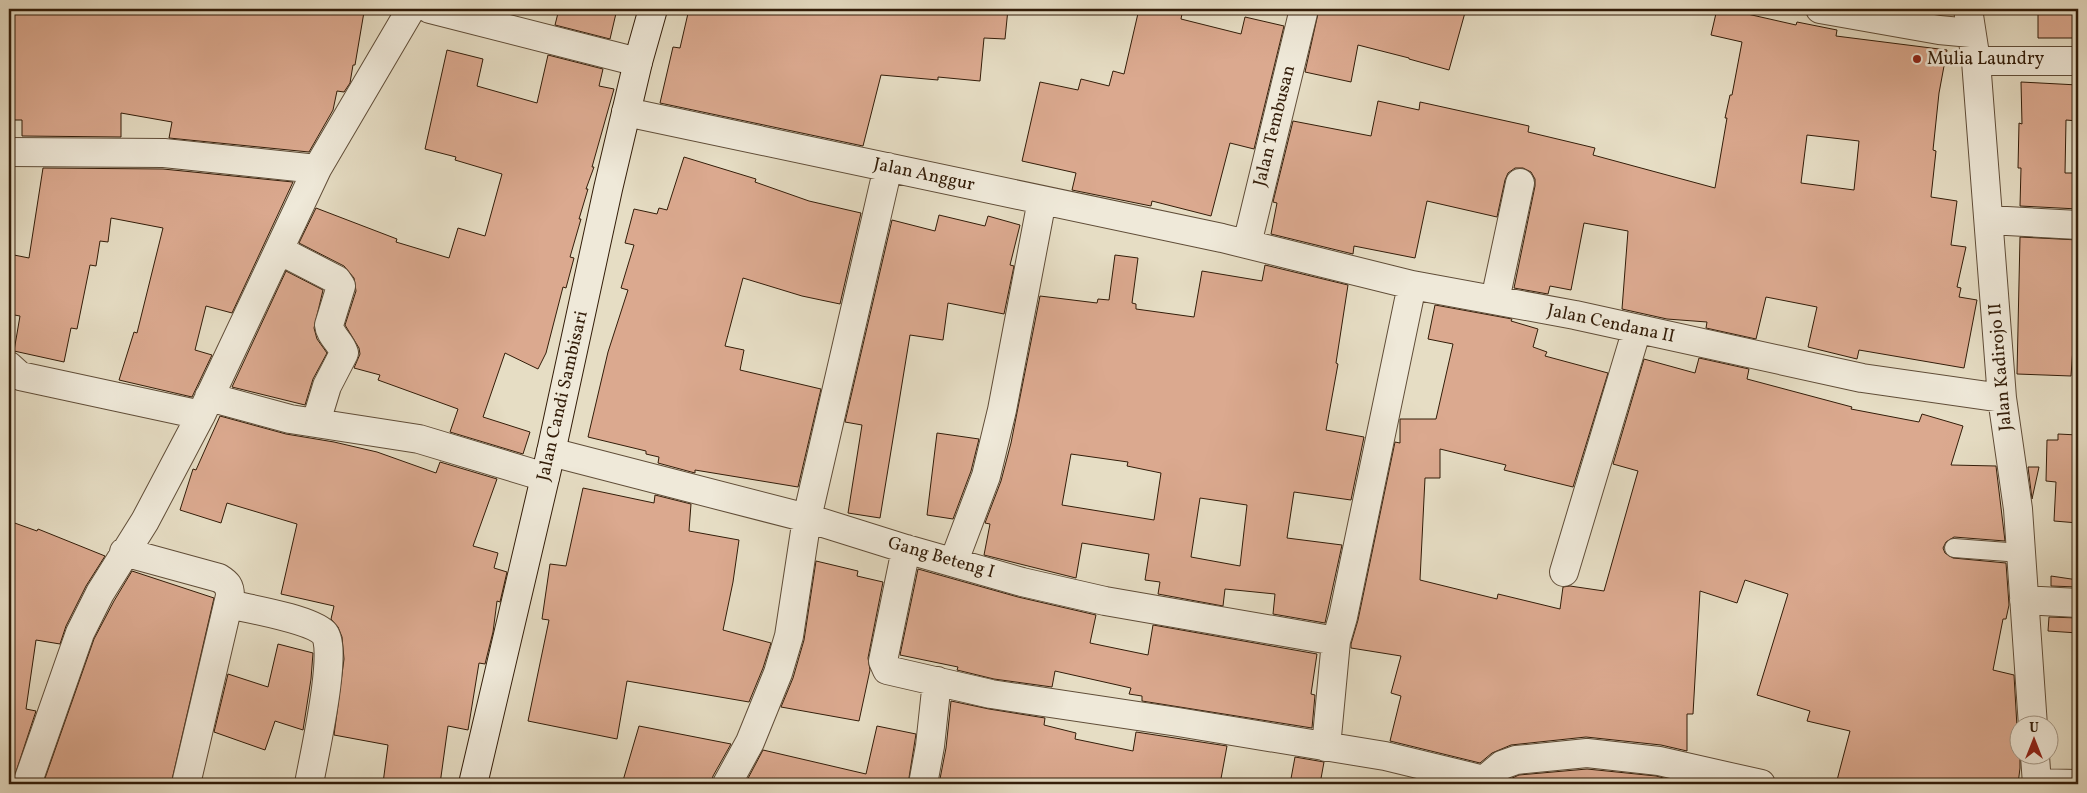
<svg xmlns="http://www.w3.org/2000/svg" width="2087" height="793" font-family="Vollkorn,serif">
<style>
.building{fill:#dba98f;stroke:#331d09;fill-rule:evenodd}
.lines{fill:none;stroke-linecap:round;stroke-linejoin:round}
.lane-casing{stroke:#604d38;stroke-width:20}
.street-casing{stroke:#604d38;stroke-width:30}
.secondary-casing{stroke:#331d09;stroke-width:30}
.lane{stroke:#efe9d9;stroke-width:18}
.street{stroke:#efe9d9;stroke-width:28}
.secondary{stroke:#efe9d9;stroke-width:28}
.poi-dot{fill:#8f2418;stroke:#efe9d9;stroke-width:2}
.labels{text-anchor:middle;dominant-baseline:central;stroke-width:5;stroke-linejoin:round;paint-order:stroke}
.poi-label{font-size:18px;fill:#331d09;stroke:#efe9d9;text-anchor:start}
.street-label{font-size:18px;fill:#331d09;stroke:#efe9d9}
</style>
<rect width="100%" height="100%" fill="#e6ddc4"/>
<filter id="stains"><feTurbulence type="fractalNoise" baseFrequency=".004" numOctaves="4"/><feColorMatrix values="0 0 0 0 .2 0 0 0 0 .09 0 0 0 0 .02 0 0 0 .5 -.17"/></filter>
<radialGradient id="worn" r=".72"><stop offset=".6" stop-color="#630" stop-opacity="0"/><stop offset="1" stop-color="#630" stop-opacity=".3"/></radialGradient>
<path class="building" d="M12 9H346L364 12 355 65H353L350 83 344 92 337 91 333 110 309 152 169 138 172 122 121 113V137L22 136V120H9V20H12Z
M559 9H617L610 39 555 25Z
M689 9H1008L1005 39 984 38 980 81 938 77V80L881 75 863 146 660 103 673 47 680 48Z
M1139 9H1183L1181 19 1241 34 1245 17 1284 26 1254 149 1230 143 1211 216 1152 201 1151 206 1072 190 1076 173 1022 161 1040 82 1078 90 1081 79 1109 86 1113 71 1124 74Z
M1319 9H1466L1449 70 1409 59V58L1358 45 1351 82 1305 72Z
M1717 9H1744L1743 13 1796 25 1797 22 1837 30 1836 36 1947 50 1939 93 1933 150 1936 151 1931 197 1957 201 1951 245 1966 247 1957 287 1961 288 1959 297 1977 300 1964 368 1859 350 1857 359 1808 347 1817 307 1766 297 1756 339 1706 328 1707 322 1667 319 1622 309 1628 231 1584 223 1571 290 1550 286 1548 294 1514 288 1535 186V179L1531 172 1523 168H1515L1508 173 1505 180 1497 217 1427 201 1415 258 1354 246 1353 254 1271 234 1277 203 1273 202 1293 121 1371 136 1378 101 1419 110 1420 102 1529 126 1528 132 1595 148 1593 155 1715 188 1727 118H1725L1730 95H1732L1742 42 1711 35ZM1807 135 1859 141 1854 190 1801 183Z
M2038 9H2078V38H2038Z
M447 50 483 59 477 86 537 103 548 55 603 69 599 86 614 89 592 167H594L586 189H588L579 219H581L570 257 574 258 566 288 563 287 546 353 538 369 505 353 483 417 530 432 523 454 450 432 458 409 378 380 380 375 354 368 360 354 359 348 345 325 356 291 354 278 344 266 299 243 316 208 397 239 396 242 449 258 458 228 485 236 502 174 455 160 456 157 425 149Z
M2021 82 2078 85V121L2066 120 2065 173H2078V209L2020 206 2021 168H2018L2019 123 2022 124Z
M684 157 756 179 755 182 809 201 861 213 840 304 802 296 743 278 725 346 744 350 740 370 821 389 798 487 695 470V473L658 463 659 457 646 454V451L588 437 608 352 628 290 621 288 634 245 625 243 634 209 657 214 659 208 667 210Z
M43 168 163 169 293 182 232 313 206 306 195 350 212 355 192 397 119 380 134 332 137 333 163 228 111 218 108 242 100 241 96 266 90 265 77 329 71 328 64 362 14 351 20 316 9 314V287L14 255 29 258Z
M939 215 985 226 988 216 1020 225 1010 265 1014 266 1004 314 948 303 943 340 910 335 880 518 848 513 862 425 845 422 892 220 935 231Z
M2020 237 2078 240V306H2076L2071 376 2017 374Z
M1115 255 1138 258 1132 303 1136 304V309L1194 317 1202 271 1262 281 1265 265 1348 285 1336 363 1338 364 1326 430 1364 437 1351 500 1294 492 1287 538 1342 545 1325 623 1273 614 1275 594 1225 589 1223 606 1158 594 1160 582 1145 580 1149 554 1082 543 1076 578 984 555 990 524 985 523 1001 481 1011 443 1040 296 1097 303 1098 299 1109 300ZM1071 454 1128 462 1127 466 1161 473 1154 520 1062 505ZM1200 498 1247 505 1240 566 1191 557Z
M286 271 323 290 314 328 317 339 327 353 313 379 305 405 232 387Z
M1435 305 1512 319 1511 321 1538 329 1533 347 1547 352 1545 356 1608 373 1573 487 1504 470 1506 465 1440 449V478H1425L1420 580 1497 599 1498 594 1560 609 1563 587 1570 586 1604 591 1638 471 1613 464 1644 359 1695 373 1699 358 1749 369 1747 379 1852 407 1851 409 1919 422 1922 414 1963 426 1951 465 1996 466 2005 541 1954 537 1946 542 1943 548 1945 553 1953 558 2006 563 2009 605 2006 619H2003L1993 670 2014 675 2017 727 2020 733V768L2018 784 1975 782V784H1836L1850 731 1807 721 1810 711 1757 695 1788 594 1745 580 1737 603 1700 591 1693 714H1687V751L1661 745 1586 737 1511 745 1492 753 1480 763 1390 741 1401 696 1391 693 1401 656 1351 648V644L1358 620 1395 442 1400 443V419H1436L1453 344 1428 339Z
M220 416 286 434 334 442 377 452 436 473 440 462 497 479 473 546 498 553 494 568 507 572 500 602 497 601 493 632 485 664 479 663 468 730 448 726 440 784 383 783 388 745 334 735 344 659 342 637 338 627 331 619 334 606 281 594 297 524 227 503 221 523 180 510 193 469 196 470Z
M937 433 979 439 971 471 953 519 927 515Z
M2058 434 2078 435V523L2054 521 2056 482 2046 481 2047 440H2058Z
M2028 467H2039L2032 499Z
M583 488 654 503 655 495 691 504 689 531 739 540 733 582 723 630 771 643 763 668 749 702 627 681 617 739 528 721 549 620 542 619 550 564 566 566Z
M9 521 37 531 38 529 105 556 86 586 66 626 60 644 36 640 26 709 36 711 12 784H9Z
M816 561 858 571 857 576 883 582 868 658 870 670 859 721 781 707 793 678 804 640Z
M918 569 1018 597 1096 615 1090 643 1148 655 1153 625 1317 654 1311 694 1315 695 1312 728 1142 701V696L1129 694 1131 688 1055 671 1052 687 994 679 957 670 958 667 900 655Z
M132 571 214 598 171 784H43L94 639 114 601Z
M2051 576 2078 580V587L2051 586Z
M2049 617 2078 618V633L2048 631Z
M278 644 313 653 311 679 303 730 275 721 265 750 214 732 228 674 268 687Z
M951 701 989 709 1045 718 1044 725 1076 733 1075 739 1133 751 1136 732 1227 746 1220 784H939L946 748Z
M639 726 731 744 713 776 711 784H622Z
M877 726 916 734 908 784H745L763 750 866 774Z
M1295 757 1324 762 1320 784H1290Z
M1587 769 1656 776 1686 784H1503L1510 779 1519 775Z"/>
<g class="lines">
<defs>
<path id="lane" d="M1954 548 2021 553"/>
<path id="street" d="M430 9 638 62
M1820 9 1939 30 1971 33
M1968 9 1976 61 2002 398 2018 509 2033 726
M1976 61H2078
M626 112 1222 238 1412 285 1575 315 1862 378 2002 398
M9 152 164 153 317 169
M1989 220 2078 225
M1247 244 1304 9
M279 250 337 280 341 286 329 325C330 336 341 342 344 353L327 386 316 422
M1495 300 1520 183
M9 366 20 376 201 415
M209 397 290 419 419 439 545 477
M551 452 807 518 906 549 1022 582 1105 601 1336 641
M906 549 883 661 887 670 991 694 1178 722 1385 756 1484 780
M124 552 219 578C227 583 230 586 230 596L186 784
M954 561 986 476 1002 410 1042 200
M1564 572 1637 329
M2024 600 2078 603
M228 604C250 609 310 619 324 633 339 648 313 760 309 784
M1326 747 1336 641 1343 617 1412 285
M2035 756 2037 784
M2037 783 2076 784
M27 784 80 633 100 593 145 521 201 415 317 169 411 9
M727 784 750 742 778 673 789 636 807 518 888 167
M923 784 930 746 937 681
M1482 784 1484 780 1502 765 1516 760 1587 753 1659 761 1761 784"/>
<path id="secondary" d="M473 784 551 452 608 189 638 62 653 9"/>
</defs>
<use href="#lane" class="lane-casing"/>
<use href="#street" class="street-casing"/>
<use href="#secondary" class="secondary-casing"/>
<use href="#lane" class="lane"/>
<use href="#street" class="street"/>
<use href="#secondary" class="secondary"/>
</g>
<circle class="poi-dot" cx="1917" cy="59" r="5"/>
<g class="labels">
<g class="poi-label">
<text x="1927" y="59">Mulia Laundry</text>
</g>
<g class="street-label">
<text transform="translate(1275 126) rotate(-76)">Jalan Tembusan</text>
<text transform="translate(924 175) rotate(12)">Jalan Anggur</text>
<text transform="translate(1611 324) rotate(12)">Jalan Cendana II</text>
<text transform="translate(2001 367) rotate(-95)">Jalan Kadirojo II</text>
<text transform="translate(563 396) rotate(-77)">Jalan Candi Sambisari</text>
<text transform="translate(941 558) rotate(16)">Gang Beteng I</text>
</g>
</g>
<rect width="2087" height="793" fill="none" stroke="#e6ddc4" stroke-width="30"/>
<rect x="10" y="10" width="2067" height="773" fill="none" stroke="#331d09" stroke-width="2.5"/>
<rect x="15" y="15" width="2057" height="763" fill="none" stroke="#331d09"/>
<g transform="translate(2034 740)"><circle r="24" fill="#efe9d9" stroke="#a49786"/>
<path d="M0-4L9 19L0 12L-9 19Z" fill="#8f2418"/>
<text y="-8" font-size="14" font-weight="bold" text-anchor="middle" fill="#331d09">U</text>
</g>
<rect width="100%" height="100%" filter="url(#stains)"/>
<rect width="100%" height="100%" fill="url(#worn)"/>
</svg>
